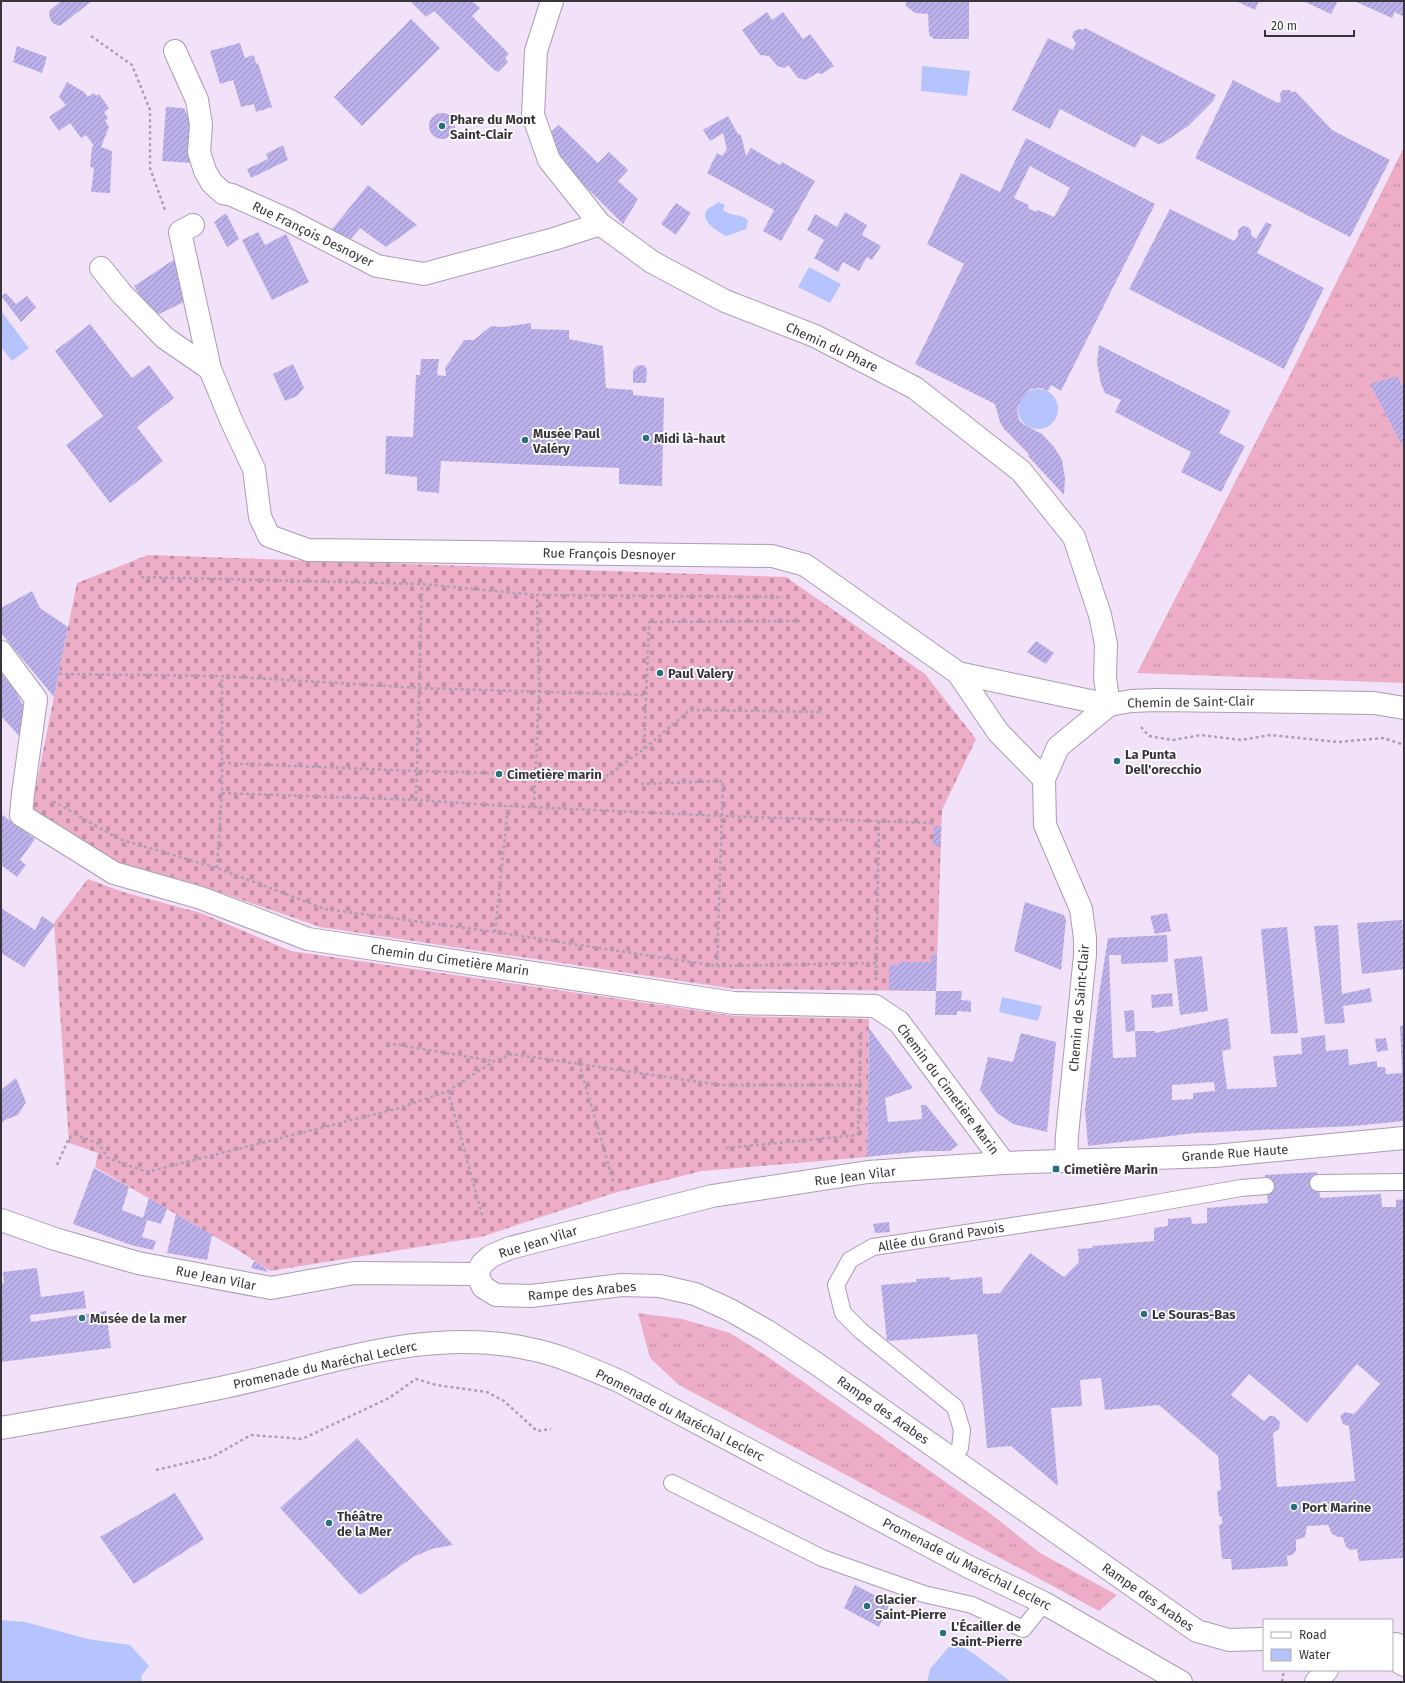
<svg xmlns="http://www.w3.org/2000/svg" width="1405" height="1683" font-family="'Fira Sans',sans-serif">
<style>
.grass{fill:url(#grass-tufts)}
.cemetery{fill:url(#cemetery-stones)}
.water{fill:#b5c4fd}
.building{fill:url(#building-hatch);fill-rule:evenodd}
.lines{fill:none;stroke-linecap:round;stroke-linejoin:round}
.lane-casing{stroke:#aa9cb3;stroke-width:18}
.street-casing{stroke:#aa9cb3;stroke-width:24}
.secondary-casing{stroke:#aa9cb3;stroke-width:24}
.path{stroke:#ab9fb1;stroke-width:2.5;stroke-dasharray:3 3;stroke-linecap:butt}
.lane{stroke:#fff;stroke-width:16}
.street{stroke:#fff;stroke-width:22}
.secondary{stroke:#fff;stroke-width:22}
.poi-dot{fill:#29707d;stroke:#fff;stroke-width:1.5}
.labels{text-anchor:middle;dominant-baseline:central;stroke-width:3.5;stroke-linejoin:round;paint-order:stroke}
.poi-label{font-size:13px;font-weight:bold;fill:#3a343d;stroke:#fff;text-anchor:start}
.street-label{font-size:13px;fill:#3a343d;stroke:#fff}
</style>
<defs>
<pattern id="grass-tufts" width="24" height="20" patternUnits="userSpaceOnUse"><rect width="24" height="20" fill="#edadc6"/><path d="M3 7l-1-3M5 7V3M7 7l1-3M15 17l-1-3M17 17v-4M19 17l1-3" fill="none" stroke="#c18ea2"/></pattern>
<pattern id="cemetery-stones" width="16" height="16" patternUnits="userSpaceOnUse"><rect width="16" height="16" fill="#edadc6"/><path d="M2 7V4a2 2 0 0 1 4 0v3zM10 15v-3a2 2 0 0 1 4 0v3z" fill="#c18ea2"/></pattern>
<pattern id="building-hatch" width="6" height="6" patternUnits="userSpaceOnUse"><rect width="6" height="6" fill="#bdb1eb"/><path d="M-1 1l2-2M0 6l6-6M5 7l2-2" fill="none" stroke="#9b91c0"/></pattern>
</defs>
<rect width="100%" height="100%" fill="#f1e2fa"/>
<path class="grass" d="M1404 147V683L1137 673 1288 379Z
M638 1313 682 1319 730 1333 768 1357 991 1514 1040 1553 1117 1595 1099 1611 679 1385 650 1358Z"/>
<path class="cemetery" d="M148 555 786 577 925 674 976 739 942 810 936 991 735 989 320 927 196 884 113 861 31 811 77 583Z
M88 879 123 892 201 913 291 951 736 1016 869 1019 867 1157 702 1171 614 1193 481 1237 270 1271 241 1252 95 1167 98 1153 69 1143 54 923Z"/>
<path class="water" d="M922 66 970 71 967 96 921 91Z
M718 202 725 205 723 210C731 217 743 213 748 221L746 229 727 236C719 233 697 219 708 209 711 206 715 206 718 202Z
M809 267 841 284 830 303 798 287Z
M1 311 29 348 12 361 1 347Z
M1018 409a20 20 0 1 1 40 0a20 20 0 1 1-40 0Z
M1002 997 1042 1006 1038 1021 999 1012Z
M1 1620 25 1622 88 1639 130 1645 149 1666 142 1675 141 1682H1Z
M954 1641 977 1656 1011 1682H927L930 1669Z"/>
<path class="building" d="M59 1H92L60 26 54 24 51 21 49 14 50 10 60 2Z
M410 1H472L480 8 472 16 509 54 505 58 508 62 498 72 493 69 434 11 426 17Z
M906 1H969V39H934L929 35 928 14 915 13 906 6Z
M1236 1H1259L1255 10Z
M1303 1H1338L1331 14Z
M1354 1H1404V17L1395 12 1392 18Z
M767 12 772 20 783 12 803 39 810 34 834 66 822 74 817 73 806 80 798 78 788 65 784 68 777 66 769 56 760 55 742 30Z
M411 19 440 48 362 126 334 97Z
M1085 28 1216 95 1213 101 1188 126 1163 143 1158 144 1142 135 1135 148 1060 109 1050 129 1012 110 1048 38 1073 50 1076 43 1072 37 1074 31 1079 29 1083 30Z
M240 43 245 58 254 55 256 64 258 63 272 107 256 112 254 104 241 107 233 80 220 84 210 51Z
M17 46 47 57 42 73 13 62Z
M1233 80 1278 103 1281 101 1280 94 1283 90H1290L1292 93 1295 91 1332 130 1390 160 1350 237 1195 158Z
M67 82 84 92 88 97 94 93 96 96 99 94 109 108 104 112 108 118 105 121 109 127 101 147 112 151 110 193 91 192 94 168 90 167 92 147 94 146 86 135 81 138 70 123 59 131 49 117 66 105 59 97Z
M166 107 184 108 193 128 190 163 162 161Z
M429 126a13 13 0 1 1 26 0a13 13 0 1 1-26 0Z
M728 116 738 134 741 135 746 156 751 148 780 165 782 162 815 181 781 241 763 231 774 210 707 173 717 153 722 156 727 149 723 133 710 141 703 130Z
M559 125 598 163 609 152 628 170 618 181 638 199 623 224 566 167 554 144 552 131Z
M1026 138 1155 204 1061 391 1051 385 1048 391 1041 388 1031 389 1027 392 1018 405 1017 410 1019 420 1023 424 1042 434 1054 447 1062 460 1065 478 1064 495 1028 456 1029 454 1004 429 1000 422 995 404 915 364 964 264 927 244 961 173 1000 192ZM1030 166 1070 188 1054 217 1038 210 1036 212 1028 208 1029 205 1014 198Z
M283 145 288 160 251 178 247 169 268 159 266 154Z
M368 185 417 225 386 247 360 228 347 243 329 233Z
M676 203 691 213 676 235 661 224Z
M1170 209 1234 241 1238 236V230L1243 226 1248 227 1251 230V235L1256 239 1266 222 1272 225 1257 253 1324 288 1284 369 1129 289Z
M845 212 867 225 862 235 881 246 872 260 867 257 859 271 843 262 838 272 814 258 824 240 807 230 815 214 837 227Z
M226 213 239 239 227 247 214 222Z
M258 232 265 245 286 234 309 282 272 300 242 240Z
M181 255 190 299 153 317 134 286Z
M6 293 16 304 27 296 36 307 21 322 1 296Z
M531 323V329L569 330V339L603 346 606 388 633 390V395L664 398 662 486 619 484V468L441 461 439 493 417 491V477L385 474 386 436 413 437 416 375H420L421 359H439L437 375 446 376 445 368 464 340H474L491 326 503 327Z
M90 324 132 378 149 365 174 398 137 427 163 461 110 503 66 445 103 416 55 351Z
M1099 345 1231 411 1219 433 1245 446 1221 492 1181 472 1191 452 1115 412 1121 400 1105 393 1101 384 1097 363Z
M293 364 304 388 297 396 285 401 273 374Z
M641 365 645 366 647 370 646 383H633V370L637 366Z
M1397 376 1404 389V449L1370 384Z
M32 591 40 608 68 627 54 697 1 633V608Z
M1036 641 1054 653 1046 664 1027 652Z
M1 673 15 690 25 709 19 736 1 716Z
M1 814 35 839 20 860 26 865 17 877 1 865Z
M934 826H941L940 846H933Z
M1025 902 1064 915 1066 920 1061 970 1014 951Z
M1 908 35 930 42 916 55 925 24 967 1 953Z
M1167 913 1171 931 1155 934 1150 916Z
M1402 920 1404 944V969L1362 974 1357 923Z
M1338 925 1342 994 1370 988 1372 1002 1343 1006 1345 1023 1325 1024 1314 926Z
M1287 927 1298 1033 1271 1034 1261 929Z
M1167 935 1168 962 1121 964V955H1109L1113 1058 1136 1057 1135 1031H1155V1033L1228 1018 1231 1049 1222 1051 1227 1089 1277 1087 1273 1056 1302 1054 1301 1038 1325 1035 1326 1051 1348 1049 1349 1065 1377 1061V1067H1385L1386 1074 1402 1073 1400 1026 1404 1025V1121L1354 1126 1195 1133 1088 1146 1085 1110 1099 994 1108 938ZM1214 1082 1215 1091 1193 1093V1099L1172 1100V1085Z
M931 955H937L936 991 889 990V965H898V962H931Z
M1202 956 1208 1011 1180 1015 1174 959Z
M936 991H962L961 1000 971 1001V1012L957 1011V1015H935Z
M1172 993 1173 1006 1152 1008 1151 995Z
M1134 1010 1135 1031 1126 1032 1124 1011Z
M869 1028 913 1088 885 1098 888 1122 922 1119 921 1105H926L958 1145 950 1151H922L867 1157Z
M1021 1033 1056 1042 1047 1132 1013 1124 1006 1119 997 1113 980 1090 988 1057 1013 1062Z
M1386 1038 1388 1050 1377 1052 1375 1039Z
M16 1078 26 1102 18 1115 5 1120 1 1124V1090Z
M94 1168 129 1187 122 1210 143 1218 149 1198 167 1209 161 1224 147 1220 142 1237 156 1241 153 1250 131 1245 73 1224Z
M1317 1172 1320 1198 1381 1194 1382 1207H1396V1200L1404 1199V1558L1359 1561 1357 1549 1351 1550 1346 1547 1343 1537H1338L1332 1534 1328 1525 1307 1526 1305 1537 1296 1540V1551L1292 1555 1287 1556 1288 1566 1232 1570 1231 1559H1222L1219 1525 1222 1524V1517L1219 1516 1217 1491 1221 1490 1218 1456 1159 1405 1105 1410 1101 1378 1080 1380 1082 1406 1051 1408 1058 1486 1011 1446 987 1448 977 1334 887 1341 881 1285 916 1282V1279L950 1277V1280L982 1277 983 1294 1000 1293 1030 1253 1064 1277 1079 1262 1078 1249 1093 1248 1092 1246 1154 1241V1228L1168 1226V1219L1191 1217 1192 1224 1207 1223V1208L1268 1203 1265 1175ZM1357 1364 1380 1384 1354 1414 1345 1412 1340 1416 1343 1424 1349 1426 1355 1481 1277 1487 1273 1433 1279 1429 1280 1422 1274 1416H1269L1264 1421 1231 1395 1249 1374 1307 1423Z
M176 1214 212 1235 207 1260 167 1253Z
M889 1222 890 1232 875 1233 873 1224Z
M254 1261 265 1268 268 1272 251 1268Z
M37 1268 41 1297 84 1291 86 1308 30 1315 31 1322 106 1311 111 1348 1 1362V1284L4 1283 3 1272Z
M357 1438 453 1545 432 1549 413 1557 360 1595 280 1508Z
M175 1493 204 1539 134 1584 100 1537Z
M855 1585 890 1603 879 1627 844 1608Z"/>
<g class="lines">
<defs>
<path id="lane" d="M1318 1183 1404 1182
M953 1458 960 1448 962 1430 955 1407 861 1331 843 1313 836 1285 850 1260 873 1247 1105 1212 1241 1188 1266 1186
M672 1483 822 1558 924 1594 972 1605 1023 1629 1044 1603"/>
<path id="street" d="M552 1 536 51 533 115 549 160 600 224 652 262 725 301 815 336 915 388 1021 471 1074 537 1100 615 1106 644 1105 678 1109 705 958 673
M175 51 197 100 201 125 199 152 205 171 212 183 223 193 232 195 288 220 377 266 424 274 554 239 600 224
M193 225 180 232 210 369 231 420 254 469 260 517 269 536 308 550 772 556 805 565 958 673 998 732 1044 779
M101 268 122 294 165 338 210 369
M1 652 36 699 23 794 21 815 114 873 201 898 308 939 734 1003 875 1006 899 1022 1004 1163
M1392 1645 1396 1644"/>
<path id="secondary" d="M1066 1161 1067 1135 1085 955V938L1081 909 1045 825 1044 779 1058 747 1109 705 1131 701 1157 700 1374 703 1404 708
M1 1220 55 1239 138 1263 271 1288 354 1273 477 1274
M477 1274 482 1264 491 1256 510 1248 545 1239 712 1196 868 1172 1004 1163 1214 1156 1404 1138
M477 1274 483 1287 496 1295 531 1296 622 1285 660 1286 695 1294 730 1310 767 1331 814 1362 1197 1631 1229 1640 1264 1639
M1 1428C74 1415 147 1403 220 1388 322 1367 425 1325 530 1349 561 1355 590 1369 619 1381L969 1567 1044 1603 1181 1682
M1392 1658 1404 1665
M1316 1682 1327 1670"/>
</defs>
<use href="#lane" class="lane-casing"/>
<use href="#street" class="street-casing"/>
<use href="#secondary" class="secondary-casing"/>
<path class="path" d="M91 36 132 65 150 110V168L165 210
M141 577 422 584 537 595 783 597
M59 674 222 676 419 688 645 695
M1141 727 1149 736 1173 740 1201 735 1241 740 1270 735 1338 742 1384 738 1404 745
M644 749 649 622 800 621
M222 763 417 771 607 776 644 749 690 710 821 712
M641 784 723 781 717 966
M222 793 416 800 508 806 722 816 933 823
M416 800 422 584
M53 801 119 839 217 868 325 909 495 932 717 966 876 963
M534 806 539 692 537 595
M217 868 222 793V676
M495 932 508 806
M876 980 879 820
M387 1043 494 1061
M579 1063 613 1181
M448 1091 483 1218
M726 1148 858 1135 861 1032
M57 1165 69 1138 74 1134 99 1144 108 1158 147 1172 399 1108 448 1091 494 1061 512 1054 720 1085H859
M156 1470 212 1457 251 1435 302 1439 389 1398 416 1379 436 1385 487 1392 504 1401 537 1431 551 1429
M1282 1682 1284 1670"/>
<use href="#lane" class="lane"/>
<use href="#street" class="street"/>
<use href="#secondary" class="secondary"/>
</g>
<g class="poi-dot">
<circle cx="442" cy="126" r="4"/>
<circle cx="646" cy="438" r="4"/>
<circle cx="525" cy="440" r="4"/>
<circle cx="660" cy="673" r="4"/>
<circle cx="1117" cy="761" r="4"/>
<circle cx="499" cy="774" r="4"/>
<rect x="1052" y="1165" width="8" height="8" rx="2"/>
<circle cx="1144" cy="1314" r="4"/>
<circle cx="82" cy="1318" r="4"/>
<circle cx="1294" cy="1507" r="4"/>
<circle cx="329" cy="1523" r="4"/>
<circle cx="867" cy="1606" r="4"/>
<circle cx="943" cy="1633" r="4"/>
</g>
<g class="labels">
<g class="poi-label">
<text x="450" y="119">Phare du Mont<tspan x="450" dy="15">Saint-Clair</tspan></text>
<text x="533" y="433">Musée Paul<tspan x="533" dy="15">Valéry</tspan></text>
<text x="654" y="438">Midi là-haut</text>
<text x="668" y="673">Paul Valery</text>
<text x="1125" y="754">La Punta<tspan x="1125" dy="15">Dell'orecchio</tspan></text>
<text x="507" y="774">Cimetière marin</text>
<text x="1064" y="1169">Cimetière Marin</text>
<text x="1152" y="1314">Le Souras-Bas</text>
<text x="90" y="1318">Musée de la mer</text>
<text x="1302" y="1507">Port Marine</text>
<text x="337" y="1516">Théâtre<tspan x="337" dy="15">de la Mer</tspan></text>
<text x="875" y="1599">Glacier<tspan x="875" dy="15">Saint-Pierre</tspan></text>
<text x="951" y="1626">L'Écailler de<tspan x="951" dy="15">Saint-Pierre</tspan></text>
</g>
<g class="street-label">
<text transform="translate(313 234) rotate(26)">Rue François Desnoyer</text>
<text transform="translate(832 347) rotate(25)">Chemin du Phare</text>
<text transform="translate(609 554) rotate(1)">Rue François Desnoyer</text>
<text transform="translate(1191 702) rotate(-1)">Chemin de Saint-Clair</text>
<text transform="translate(450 960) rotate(8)">Chemin du Cimetière Marin</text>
<text transform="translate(1079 1008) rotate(-85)">Chemin de Saint-Clair</text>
<text transform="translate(948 1089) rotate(53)">Chemin du Cimetière Marin</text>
<text transform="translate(1235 1153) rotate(-4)">Grande Rue Haute</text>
<text transform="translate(855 1176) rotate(-7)">Rue Jean Vilar</text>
<text transform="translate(941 1237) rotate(-9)">Allée du Grand Pavois</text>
<text transform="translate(538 1242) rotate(-17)">Rue Jean Vilar</text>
<text transform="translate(216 1278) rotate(11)">Rue Jean Vilar</text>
<text transform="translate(582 1291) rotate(-5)">Rampe des Arabes</text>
<text transform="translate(325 1365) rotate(-12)">Promenade du Maréchal Leclerc</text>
<text transform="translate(883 1410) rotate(35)">Rampe des Arabes</text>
<text transform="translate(680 1415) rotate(27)">Promenade du Maréchal Leclerc</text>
<text transform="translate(967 1564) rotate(27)">Promenade du Maréchal Leclerc</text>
<text transform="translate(1148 1597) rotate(35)">Rampe des Arabes</text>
</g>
</g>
<rect width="1405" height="1683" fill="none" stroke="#3a343d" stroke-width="4"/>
<rect x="1263" y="1619" width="130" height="52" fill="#ffffff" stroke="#b0aeb1"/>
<rect x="1271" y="1632" width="20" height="6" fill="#ffffff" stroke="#b0aeb1"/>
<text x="1299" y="1639" font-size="12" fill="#3a343d">Road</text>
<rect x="1271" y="1649" width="20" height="12" fill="#b5c4fd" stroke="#b0aeb1"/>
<text x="1299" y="1659" font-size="12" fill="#3a343d">Water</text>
<path d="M1265 30v6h89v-6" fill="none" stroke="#3a343d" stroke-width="2"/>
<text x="1271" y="30" font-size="12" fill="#3a343d" stroke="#ffffff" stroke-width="3" paint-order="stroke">20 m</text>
</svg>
